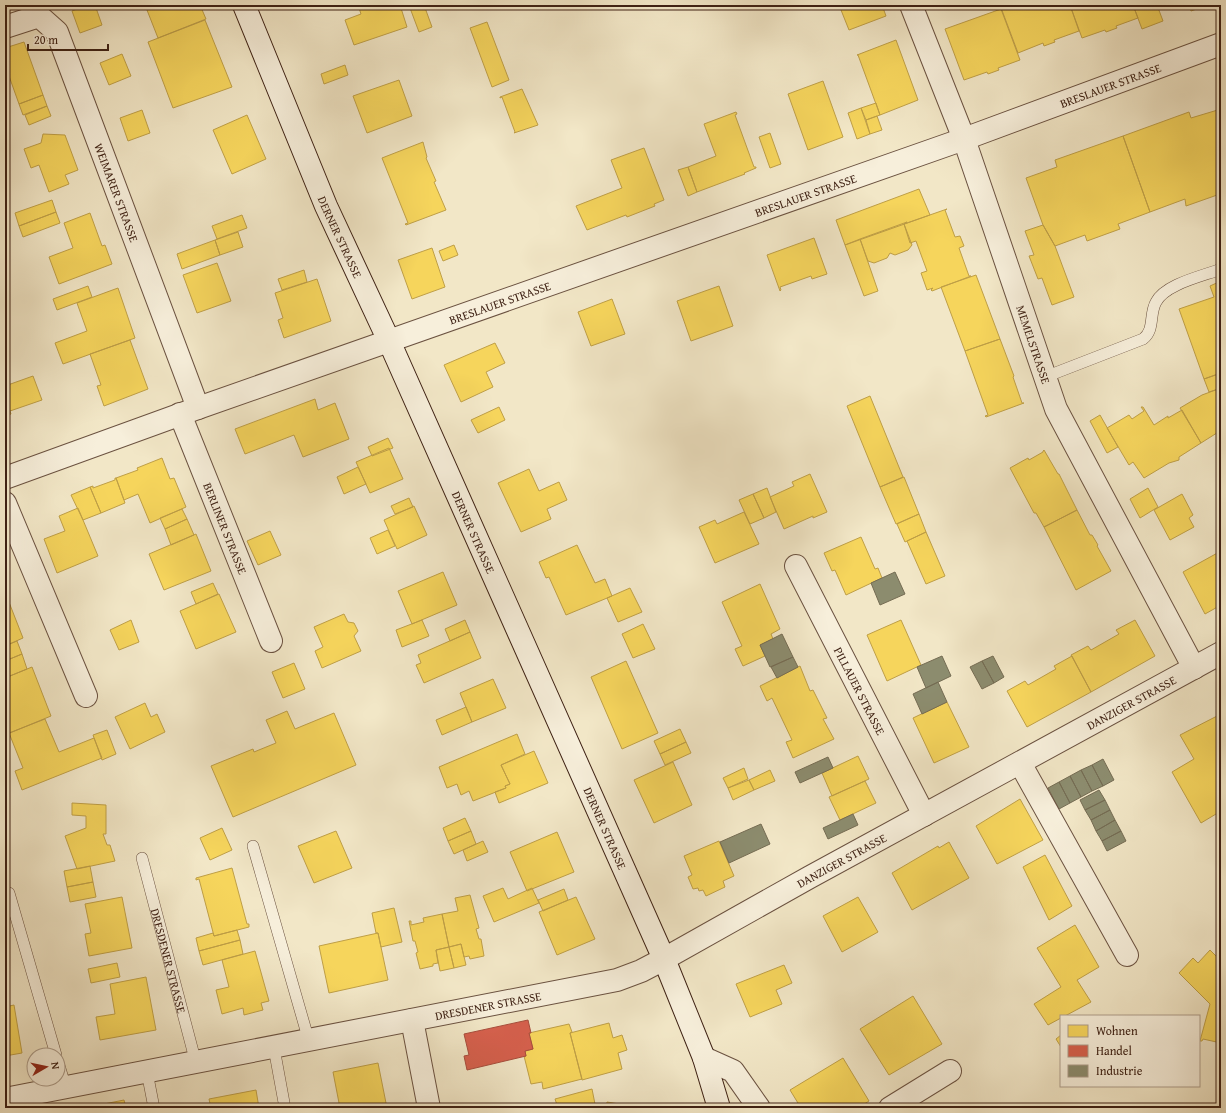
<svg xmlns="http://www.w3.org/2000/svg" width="1226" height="1113" font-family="'Gentium Book Plus',serif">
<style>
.homes{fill:#f6d55c;stroke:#bf9f46}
.shops{fill:#d6604d;stroke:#a84d3c}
.industry{fill:#8c8c6e;stroke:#756c53}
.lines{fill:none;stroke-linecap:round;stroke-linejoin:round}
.lane-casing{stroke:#6b5241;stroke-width:12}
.street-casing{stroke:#6b5241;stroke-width:24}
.secondary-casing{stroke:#3e2114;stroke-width:24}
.lane{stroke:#f7efdb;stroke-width:11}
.street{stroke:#f7efdb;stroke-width:22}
.secondary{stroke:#f7efdb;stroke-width:22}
.labels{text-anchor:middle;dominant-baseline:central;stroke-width:4;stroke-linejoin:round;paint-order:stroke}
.street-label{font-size:12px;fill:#3e2114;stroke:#f7efdb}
</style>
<rect width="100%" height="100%" fill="#f2e7c7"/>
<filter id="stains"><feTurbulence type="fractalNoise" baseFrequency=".005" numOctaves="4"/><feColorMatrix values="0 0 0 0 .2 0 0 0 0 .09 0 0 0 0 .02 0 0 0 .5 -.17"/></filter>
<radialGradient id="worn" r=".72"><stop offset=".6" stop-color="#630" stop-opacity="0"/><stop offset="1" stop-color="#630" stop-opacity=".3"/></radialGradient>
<path class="homes" d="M87 5H95L102 25 80 33 72 11Z
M145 5H200L206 19 158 38Z
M358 5H400L407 27 354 45 345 20 361 14Z
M419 5H424L432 27 419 32 410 8Z
M839 5H882L886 16 849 30Z
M1000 5H1070L1079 31 1054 40 1055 42 1044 46 1043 43 1018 53Z
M1070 5H1133L1138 18 1116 26 1117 28 1106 32 1105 30 1082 38Z
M1133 5H1157L1163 21 1142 29Z
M1189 5H1208L1191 11Z
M1001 9 1020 60 998 68 999 70 988 74 987 72 964 80 945 29Z
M205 20 232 87 173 108 148 42Z
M487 22 509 80 492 87 470 28Z
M896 40 918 100 880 115 858 55H857Z
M24 42 43 95 19 104 9 76 5 77V48Z
M122 54 131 76 109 85 100 63Z
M345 65 348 75 324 84 321 74Z
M399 80 412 116 367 133 353 96Z
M823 81 843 137 808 150 788 94Z
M522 89 538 125 514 133 515 132 502 97 500 98V97Z
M43 95 47 106 23 115 19 104Z
M876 103 880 115 866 120 861 108Z
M47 106 51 116 29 125 25 115Z
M861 108 870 134 857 139 848 113Z
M1221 109V187L1217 188 1220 194 1186 206 1185 199 1150 212 1123 136 1189 112 1191 118Z
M142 110 150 133 128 141 120 118Z
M736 112 737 114 735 115 754 167H756V168L744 173 745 174 697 192 688 167 716 156 704 124Z
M247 115 266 159 232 174 213 130Z
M877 116 882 130 870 134 866 120Z
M770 133 781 164 770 168 759 137Z
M43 134 65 135 78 170 65 175 69 184 49 192 39 165 31 168 24 149 41 143Z
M1123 136 1150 212 1118 224 1120 229 1087 241 1085 235 1055 246 1043 225 1026 178 1057 167 1055 160Z
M423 142 427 157 426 158 436 181 434 182 446 210 406 225 405 224 408 223 382 158Z
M644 148 664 200 654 204 655 206 627 217 626 215 587 230 576 206 622 188 611 160Z
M688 167 697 192 688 196 678 170Z
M919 189 930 215 845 245 836 220Z
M52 200 56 212 19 226 15 213Z
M947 209 945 210 955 237 960 236 964 246 959 248 969 276H971L932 291 931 290 933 288 927 290 921 273 927 271 916 241 910 243 904 224Z
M56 212 60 223 23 237 19 226Z
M90 213 102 246 105 245 112 264 59 284 49 257 73 248 64 223Z
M242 215 247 228 217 239 212 226Z
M907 222 904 224 912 245 908 250 895 255 890 253 887 258 874 263 868 261 860 239Z
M1043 225 1055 246 1074 297 1052 305 1042 278 1038 279 1029 256 1034 255 1025 231Z
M238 232 243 247 220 255 215 240Z
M814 238 827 274 812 279 811 276 780 287 781 290 780 291 767 255Z
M860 239 878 291 864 296 845 245Z
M215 240 220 255 182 269 177 254Z
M454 245 458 255 443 261 439 251Z
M432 248 445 287 412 299 398 260Z
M217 263 231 301 197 313 183 275Z
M304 270 307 282 282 290 278 279Z
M976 275 1000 339 965 351 941 287Z
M317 279 331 321 284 338 278 320 283 318 275 293Z
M1221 281V373L1204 379 1179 309 1214 297 1210 286Z
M88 286 92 297 57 310 53 299Z
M719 286 733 326 691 341 677 301Z
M118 288 135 338 63 364 55 343 87 331 77 303Z
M612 299 625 334 591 346 578 312Z
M1000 339 1014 376 1013 377 1022 403H1024L986 417 985 416 988 415 965 351Z
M130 340 148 389 104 406 97 386 101 385 90 354Z
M495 343 505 363 486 372 493 387 461 402 444 365Z
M1221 373V388L1209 392 1204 379Z
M33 376 42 400 10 411 5 396V386Z
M1221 388V434L1220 431 1201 443 1180 408 1202 395Z
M5 396 11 414 5 416Z
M870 396 903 477 880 487 847 406Z
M315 399 318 410 335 403 349 439 303 457 294 435 245 454 235 429Z
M499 407 505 420 478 433 471 420Z
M1141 407H1143L1154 425 1168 416V418L1182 410 1201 443 1179 457V460L1169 463 1144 478 1133 462 1129 465 1107 428 1129 415 1132 419 1144 411Z
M1100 415 1118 447 1107 453 1090 421Z
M388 438 393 448 372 456 368 447Z
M389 448 403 479 370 493 356 462Z
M1044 450 1058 474H1059L1077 510 1044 527 1036 513H1034L1010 468 1028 458 1029 460 1043 452V451Z
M162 458 170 479 174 478 186 507 150 523 138 494 124 500 116 478 138 470 137 468Z
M358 467 366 484 344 494 337 477Z
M529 469 539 491 559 482 567 500 547 509 551 519 521 532 498 483Z
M810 474 827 512 813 518V516L784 529 770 497 794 486 792 482Z
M904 477 919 514 896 524 880 487Z
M115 478H116L125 503 101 513 90 487 93 486V488L115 480Z
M90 487 101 513 83 520 71 495Z
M767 488 776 512 764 518 753 494Z
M1148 488 1158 507 1140 518 1130 499Z
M753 494 764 518 750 524 739 500Z
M1182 494 1193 515 1189 518 1194 527 1170 540 1154 510Z
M409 498 413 507 395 514 391 506Z
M414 506 427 535 397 549 384 520Z
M78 508 98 556 57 573 44 539 65 531 59 516Z
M182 509 187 519 165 529 160 518Z
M1077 510 1090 535H1092L1098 545 1097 546 1111 571 1076 590 1044 527Z
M744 512 759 544 715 563 699 527 715 520 717 524Z
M919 514 926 532 905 542 897 524Z
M187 519 194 535 171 545 165 529Z
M388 530 395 546 377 554 370 538Z
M270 531 281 555 258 565 247 541Z
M926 532 945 576 926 584 907 541Z
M196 534 211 571 164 590 149 554Z
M861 537 875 569 878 568 882 578 846 595 835 570 832 571 824 553Z
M577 545 595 583 605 579 612 596 566 615 549 577 546 578 539 562Z
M1221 551V605L1205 614 1183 572Z
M443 572 457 605 412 624 398 591Z
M213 583 218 594 196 604 191 592Z
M760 584 780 629 771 634 773 639 760 645 765 656 743 666 735 649 742 646 722 602Z
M630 588 642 612 618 622 607 598Z
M5 592 23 638 5 646Z
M219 594 236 632 196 649 180 611Z
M344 614 348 622 354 623 358 631 354 636 361 651 322 668 315 651 323 647 314 627Z
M131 620 139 642 119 650 110 630Z
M422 620 429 636 402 647 396 630Z
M465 620 470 632 450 641 445 629Z
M901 620 921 665 887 681 867 635Z
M1135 620 1155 656 1091 692 1071 655 1088 646 1091 650 1119 634 1116 630Z
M643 624 655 649 633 658 622 634Z
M470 632 481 658 424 683 416 665 421 663 418 655Z
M17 641 22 654 5 661V646Z
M22 654 27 669 5 678V661Z
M1072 656 1091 692 1027 727 1007 691 1025 681 1028 685 1056 669 1054 666Z
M626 661 658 733 622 749 591 677Z
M294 663 305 689 283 698 272 672Z
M800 666 810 691 813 690 827 718 823 719 834 739 793 758 786 742 792 740 772 698 767 701 760 686Z
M32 667 51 716 5 735V678Z
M493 679 506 708 472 722 460 693Z
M947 702 969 747 934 763 913 718Z
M145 703 151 717 157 714 165 732 130 749 115 717Z
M466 707 472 722 442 735 436 720Z
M287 711 295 729 334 713 356 765 233 817 211 766 253 749 254 752 276 743 266 720Z
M1221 714V811L1201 823 1172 772 1194 759 1180 735Z
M45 719 59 752 94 738 102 758 22 790 15 771 23 768 9 733Z
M680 729 686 742 660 754 654 741Z
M107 730 116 754 102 760 93 735Z
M517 734 525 754 501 765 510 784 505 786 506 788 473 801 469 791 461 795 457 784 447 788 439 767Z
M686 742 691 753 665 765 660 754Z
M534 751 548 783 499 803 495 792 506 788 505 786 510 784 501 765Z
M858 756 869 779 832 796 822 773Z
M673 762 692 805 654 823 634 780Z
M744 768 748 779 728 788 723 778Z
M770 770 775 781 754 790 749 780Z
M749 780 754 790 733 800 728 788Z
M865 781 876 803 840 820 829 797Z
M1020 799 1043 840 997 864 976 826Z
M72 803 106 805V834H103L107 845H110L115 861 77 869 65 836 86 828V816L72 815Z
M465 818 471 831 448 841 443 828Z
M222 828 232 850 210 860 200 838Z
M336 831 352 868 314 883 298 846Z
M471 831 476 844 454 854 448 841Z
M557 832 574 872 527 891 510 852Z
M483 841 488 852 467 861 463 850Z
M719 841 734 876 723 881 725 887 706 896 703 890 699 891 698 888 693 889 688 877 692 875 684 856Z
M949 842 969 878 912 910 892 873 938 846 939 848Z
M1045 855 1072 906 1049 920 1023 867Z
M90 866 93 882 67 887 64 871Z
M232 868 247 924H249V927L214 936 199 879 196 880V878Z
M93 882 96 897 70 902 67 887Z
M503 888 508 899 532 888 539 903 494 922 483 896Z
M564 889 568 900 543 911 538 900Z
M470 895 479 928 476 929 479 939H481L484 956 470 959 469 956 464 957 461 944 449 947 442 914 458 911 455 898Z
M122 897 132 948 89 956 85 934 91 933 85 904Z
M576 897 595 939 557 955 539 912Z
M858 897 878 932 842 952 823 916Z
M394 908 402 942 381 947 378 933H376L372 913Z
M442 914 449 947 436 950 438 963 433 964V966L420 969 416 953 418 952 415 941H413L409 921H411V925L424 922 423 918Z
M1075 925 1099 967 1077 980 1091 1002 1065 1016H1061V1018L1048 1025 1034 1004 1061 987 1037 948Z
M237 930 240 940 199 951 196 938 213 933 214 936Z
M378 933 388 980 329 993 319 946Z
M240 940 243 954 203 965 199 951Z
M461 944 466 965 454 968 449 947Z
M449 947 454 968 440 971 436 950Z
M1210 950 1221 961V1043L1203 1039 1202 1041H1200L1210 1004 1179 973 1193 958 1198 963Z
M255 951 269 1001 261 1003 263 1010 244 1015 243 1008 222 1014 216 990 229 987 222 960Z
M117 963 120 977 91 983 88 969Z
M784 965 792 983 776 990 782 1004 750 1017 736 984Z
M146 977 156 1030 100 1040 96 1017 115 1014 110 984Z
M913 996 942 1044 889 1075 860 1029Z
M14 1005 22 1053 5 1056V1007Z
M609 1023 613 1038 622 1035 627 1050 618 1053 622 1069 582 1080 570 1033Z
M569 1024 572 1032 570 1033 582 1079 543 1089 542 1082 531 1084 524 1056H526L525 1051 533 1049 529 1033Z
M1061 1035V1047L1056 1039Z
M843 1058 869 1101 858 1108H801L790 1090Z
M378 1063 387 1108H340L333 1072Z
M592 1089 595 1104 586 1107 587 1108H558L555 1099Z
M256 1090 259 1108H211L209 1099Z
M124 1100 126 1108H90L89 1107Z
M607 1102 638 1107V1108H606Z"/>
<path class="shops" d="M528 1020 531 1033H529L533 1049 525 1051 526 1056 467 1070 464 1056 469 1055 464 1034Z"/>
<path class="industry" d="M895 572 905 594 880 605 871 583Z
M782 634 793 657 770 667 760 645Z
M942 656 951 676 926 688 917 667Z
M993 656 1004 677 994 683 982 661Z
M793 657 798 667 777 678 771 667Z
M982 661 994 683 982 689 970 667Z
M938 682 947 702 922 714 913 694Z
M828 757 833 768 800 783 795 772Z
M1103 759 1114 780 1103 786 1092 765Z
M1092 765 1103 786 1092 791 1081 770Z
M1081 770 1092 791 1081 797 1070 776Z
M1070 776 1081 797 1070 803 1059 782Z
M1059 782 1070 803 1059 809 1048 788Z
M1099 790 1105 800 1085 810 1080 800Z
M1105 800 1110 810 1091 820 1085 810Z
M1110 810 1115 820 1096 831 1091 820Z
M853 814 858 825 828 839 823 828Z
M1115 820 1121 831 1102 841 1096 831Z
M761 824 770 844 729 863 720 842Z
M1121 831 1126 841 1107 851 1102 841Z"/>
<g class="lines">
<defs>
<g id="lane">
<path d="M1045 377 1143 339C1155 330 1149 314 1156 302 1165 284 1203 276 1221 269"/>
<path d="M253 846 309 1041"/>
<path id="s1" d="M142 858 196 1063"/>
<path d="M9 893 56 1055"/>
<path d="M274 1048 285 1108"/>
<path d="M58 1062 66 1088"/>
<path d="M147 1072 154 1108"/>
</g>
<g id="street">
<path id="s2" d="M911 5 964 139 1056 409 1194 668"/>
<path id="s3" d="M5 27 39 16 57 32 198 408"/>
<path id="s4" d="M180 414 271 641"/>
<path id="s5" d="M5 478 198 408 964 139 1221 44"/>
<path d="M5 503 86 696"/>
<path id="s6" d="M796 566 924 815"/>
<path d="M1020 763 1127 955"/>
<path d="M412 1020 429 1108"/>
<path d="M704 1058 733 1071 759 1108"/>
<path id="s7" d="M5 1099 617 980 641 971 664 959 810 877 1221 653"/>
<path d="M890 1108 950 1071"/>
</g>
<g id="secondary">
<path id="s8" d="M244 5 326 206 389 341 664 959 704 1058 719 1108"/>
</g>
</defs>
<use href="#lane" class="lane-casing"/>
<use href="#street" class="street-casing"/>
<use href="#secondary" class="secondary-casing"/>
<use href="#lane" class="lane"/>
<use href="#street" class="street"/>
<use href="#secondary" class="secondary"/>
</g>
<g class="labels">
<g class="street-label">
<text stroke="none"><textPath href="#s5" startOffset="1173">BRESLAUER STRASSE</textPath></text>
<text stroke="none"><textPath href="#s3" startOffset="231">WEIMARER STRASSE</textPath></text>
<text stroke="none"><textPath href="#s5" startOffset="849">BRESLAUER STRASSE</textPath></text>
<text stroke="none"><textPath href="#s8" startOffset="251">DERNER STRASSE</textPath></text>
<text stroke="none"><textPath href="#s5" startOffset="525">BRESLAUER STRASSE</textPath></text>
<text stroke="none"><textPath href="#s2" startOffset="361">MEMELSTRASSE</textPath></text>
<text stroke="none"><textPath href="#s4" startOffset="123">BERLINER STRASSE</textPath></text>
<text stroke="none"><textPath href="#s8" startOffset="575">DERNER STRASSE</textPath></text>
<text stroke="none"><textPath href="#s6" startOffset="140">PILLAUER STRASSE</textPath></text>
<text stroke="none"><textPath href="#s7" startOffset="1208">DANZIGER STRASSE</textPath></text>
<text stroke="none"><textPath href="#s8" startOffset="899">DERNER STRASSE</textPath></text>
<text stroke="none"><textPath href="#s7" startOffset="878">DANZIGER STRASSE</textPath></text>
<text stroke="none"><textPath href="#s1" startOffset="106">DRESDENER STRASSE</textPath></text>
<text stroke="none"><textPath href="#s7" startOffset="492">DRESDENER STRASSE</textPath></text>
</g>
</g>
<rect width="1226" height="1113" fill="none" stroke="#f2e7c7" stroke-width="20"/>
<rect x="6" y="6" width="1214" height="1101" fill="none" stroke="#3e2114" stroke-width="2"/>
<rect x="10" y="10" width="1206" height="1093" fill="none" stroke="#3e2114"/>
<rect x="1060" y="1015" width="140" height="72" fill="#f7efdb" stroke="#ad9d8b"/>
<rect x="1068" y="1025" width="20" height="12" fill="#f6d55c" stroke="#ad9d8b"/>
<text x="1096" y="1035" font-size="12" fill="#3e2114">Wohnen</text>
<rect x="1068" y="1045" width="20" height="12" fill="#d6604d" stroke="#ad9d8b"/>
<text x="1096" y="1055" font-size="12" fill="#3e2114">Handel</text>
<rect x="1068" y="1065" width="20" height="12" fill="#8c8c6e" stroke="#ad9d8b"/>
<text x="1096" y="1075" font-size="12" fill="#3e2114">Industrie</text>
<g transform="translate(46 1067) rotate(81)"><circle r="19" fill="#f7efdb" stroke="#ad9d8b"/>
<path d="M0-3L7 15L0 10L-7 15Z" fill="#8f2418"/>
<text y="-6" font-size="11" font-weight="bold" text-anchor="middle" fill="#3e2114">N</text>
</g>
<path d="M28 44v6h80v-6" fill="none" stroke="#3e2114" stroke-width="2"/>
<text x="34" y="44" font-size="12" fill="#3e2114" stroke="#f7efdb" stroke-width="3" paint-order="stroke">20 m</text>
<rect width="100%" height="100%" filter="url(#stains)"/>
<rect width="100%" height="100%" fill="url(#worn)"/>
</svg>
